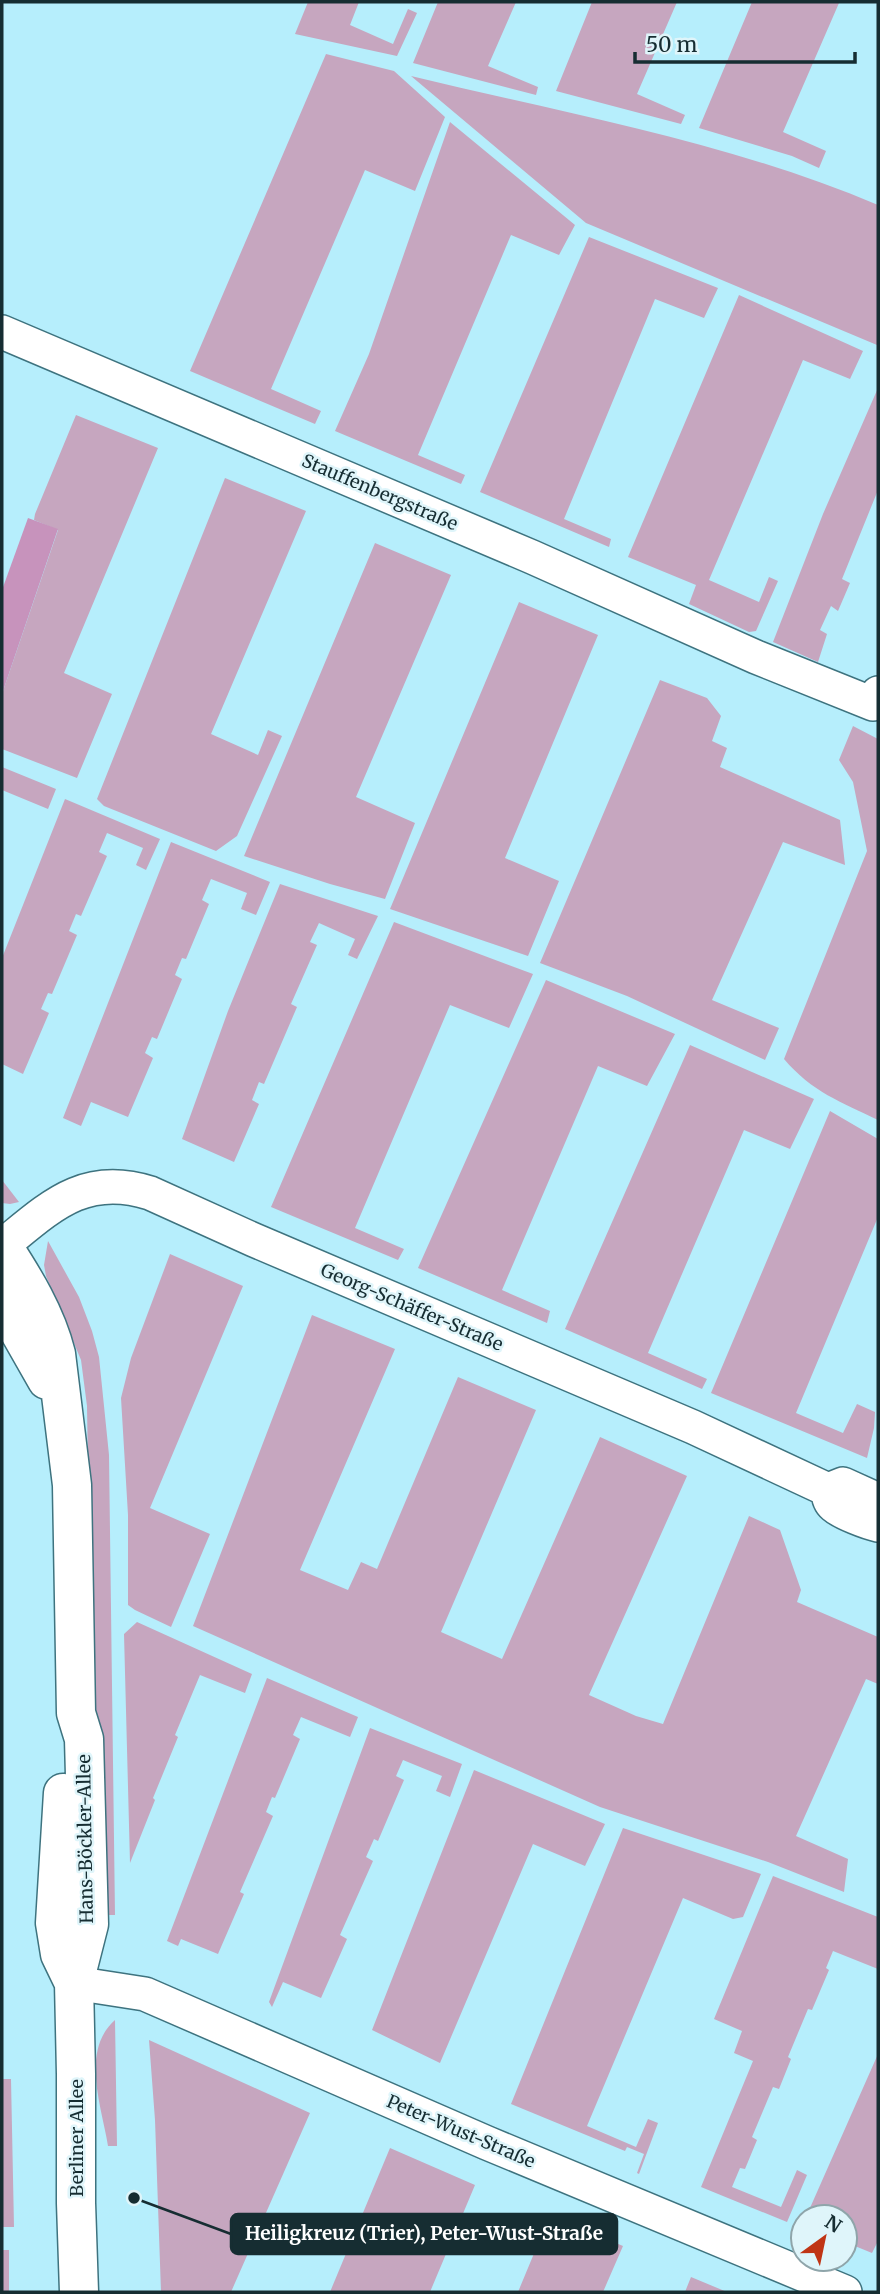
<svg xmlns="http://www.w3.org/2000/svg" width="880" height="2294" font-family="Merriweather,serif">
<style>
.green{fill:#c6a6bf}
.forest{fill:#c793bc}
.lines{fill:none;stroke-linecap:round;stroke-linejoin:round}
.street-casing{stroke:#3e737f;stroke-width:36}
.secondary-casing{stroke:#3e737f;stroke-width:41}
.street{stroke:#fff;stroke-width:33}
.secondary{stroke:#fff;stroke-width:38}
.labels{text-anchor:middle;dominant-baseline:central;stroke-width:5;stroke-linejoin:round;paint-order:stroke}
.street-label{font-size:18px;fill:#162d32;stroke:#dff5fa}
.leader{fill:none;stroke:#162d32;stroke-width:2.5}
.callout-dot{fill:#162d32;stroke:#dff5fa;stroke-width:2.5}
.callout{fill:#162d32;stroke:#162d32;stroke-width:2.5}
.callout-label{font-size:19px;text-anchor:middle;font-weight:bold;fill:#fff}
</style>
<rect width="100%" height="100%" fill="#b6eefc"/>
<path class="green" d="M308 2H359L350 25 393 44 408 9 417 13 397 56 295 34Z
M438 2H516L488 66 538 87 536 95 413 63Z
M592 2H677L637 94 685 115 681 124 556 91Z
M752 2 839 3 783 132 826 151 819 168 792 156 699 128Z
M326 54 394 71 445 117 415 191 365 170 271 389 321 411 315 424 190 371Z
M411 76C568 114 730 142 878 205L877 345 586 223Z
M450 122 575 225 559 255 511 235 418 455 465 475 461 484 335 431 369 354Z
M589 237 718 288 704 318 655 299 564 519 611 539 609 547 480 492Z
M739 295 863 351 850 379 803 360 709 580 759 602 769 577 778 581 756 631 749 632 689 604 696 585 628 557Z
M878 388V490L842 579 850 583 838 611 831 606 820 630 827 634 818 662 773 642 823 514Z
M76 415 158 448 64 673 112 694 77 778 2 749V694L58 530 34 520 35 514Z
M225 478 306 511 211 734 258 755 268 730 282 736 237 836 216 851 104 806 97 799Z
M375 543 451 575 356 797 415 823 385 899 330 884 244 856Z
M519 602 598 635 505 858 559 881 528 956 390 909Z
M660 680 707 698 721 716 712 741 727 748 720 767 840 820 845 865 783 842 712 1000 779 1028 765 1060 627 996 540 963Z
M853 726 878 739V1120C841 1102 812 1092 784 1059L867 851 853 782 839 760Z
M2 767 56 789 48 809 2 790Z
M65 799 160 839 146 870 136 865 143 848 107 833 99 852 107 856 81 916 76 914 69 931 77 935 52 994 48 993 41 1009 49 1013 23 1074 2 1064V958Z
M171 842 270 882 256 915 241 909 247 893 211 879 202 900 209 904 186 959 182 958 175 975 182 979 157 1039 152 1037 145 1053 153 1058 128 1117 91 1102 81 1126 63 1118Z
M280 884 378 916 357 959 348 955 355 939 319 923 310 942 317 945 291 1004 297 1007 264 1084 259 1082 252 1100 259 1104 234 1162 182 1139 228 1011Z
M394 922 533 974 509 1028 450 1005 355 1228 404 1249 398 1260 271 1207Z
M546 980 675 1034 647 1086 598 1066 502 1290 550 1311 547 1323 418 1268Z
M690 1045 814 1099 790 1149 744 1130 648 1353 707 1379 702 1389 565 1329Z
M830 1111 878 1139V1217L796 1413 843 1433 857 1404 875 1412 874 1428 867 1458 711 1393Z
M2 1180 19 1202 10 1204 2 1203Z
M48 1241 79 1297 92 1331 99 1357 109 1455 115 1915H95L87 1406 81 1360 46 1276 44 1265Z
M170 1254 243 1286 150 1508 210 1534 171 1627 135 1610 128 1605V1515L121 1398 131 1358Z
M312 1315 395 1349 300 1570 348 1590 361 1562 377 1569 458 1377 536 1410 441 1632 502 1659 600 1437 687 1476 589 1695 636 1716 663 1724 749 1516 780 1530 801 1590 797 1602 878 1637V1684L866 1679 796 1836 848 1859 844 1892 768 1862 600 1807 193 1626Z
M137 1622 252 1674 245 1693 200 1675 175 1735 178 1737 153 1798 155 1800 130 1863 124 1634Z
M267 1678 358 1717 350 1737 301 1717 293 1735 300 1739 275 1798 272 1797 266 1812 273 1816 240 1892 244 1894 218 1954 181 1939 178 1946 167 1941Z
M370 1728 462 1764 450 1797 436 1791 442 1776 403 1760 396 1776 404 1780 378 1841 374 1839 366 1857 373 1861 340 1935 347 1939 321 1998 283 1982 272 2007 269 2002Z
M474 1770 605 1824 585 1866 533 1844 440 2063 372 2030Z
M623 1828 761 1874 743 1917 733 1919 683 1898 587 2126 636 2147 648 2119 658 2123 639 2174 637 2173 644 2154 627 2147 625 2151 511 2104Z
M773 1876 878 1917V1969L833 1951 826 1968 829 1970 812 2010 808 2009 788 2057 791 2059 779 2089 773 2087 752 2137 757 2140 745 2169 740 2168 732 2187 781 2207 797 2170 807 2175 787 2222 701 2187 753 2061 734 2053 742 2031 714 2019Z
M115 2020 117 2146H108C102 2107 80 2051 115 2020Z
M149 2040 310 2113 231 2292H161L155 2120Z
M878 2054V2241L872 2253 845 2242V2217H806Z
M2 2079H11L14 2227H2Z
M390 2148 475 2185 430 2292H330Z
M550 2215 623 2246 603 2292H518Z
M2 2250H9V2292H2Z
M691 2277 727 2292H685Z"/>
<path class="forest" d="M28 518 58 529 2 694V590Z"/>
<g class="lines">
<defs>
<path id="street" d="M2 332 532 557 756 657 873 704 878 693
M2 1246C50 1207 84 1172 150 1193L254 1240 693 1427 828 1490
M828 1490C828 1496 829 1502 834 1506 842 1513 868 1523 878 1525
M828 1490 843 1484 878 1500
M74 1983 145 1994 487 2143 845 2292"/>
<path id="secondary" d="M2 1245C24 1279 46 1314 56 1354L72 1485 76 1713 84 1739 89 1924 74 1983 76 2074V2203L79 2292
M2 1301 47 1380
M63 1793 55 1923 60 1954 74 1983"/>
</defs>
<use href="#street" class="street-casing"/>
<use href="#secondary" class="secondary-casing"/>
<use href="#street" class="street"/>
<use href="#secondary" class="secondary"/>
</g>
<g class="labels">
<g class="street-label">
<text transform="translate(380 492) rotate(23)">Stauffenbergstraße</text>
<text transform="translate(412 1307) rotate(23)">Georg-Schäffer-Straße</text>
<text transform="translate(85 1839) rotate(-91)">Hans-Böckler-Allee</text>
<text transform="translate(461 2131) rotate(23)">Peter-Wust-Straße</text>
<text transform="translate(76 2138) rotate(-90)">Berliner Allee</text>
</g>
</g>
<path class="leader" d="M134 2198L231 2234"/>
<circle class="callout-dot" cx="134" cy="2198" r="7"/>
<rect class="callout" x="231" y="2214" width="386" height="40" rx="7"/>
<g class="callout-label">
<text x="424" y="2240">Heiligkreuz (Trier), Peter-Wust-Straße</text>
</g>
<rect width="880" height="2294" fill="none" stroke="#162d32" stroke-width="7"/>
<g transform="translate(824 2238) rotate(33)"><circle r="33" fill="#dff5fa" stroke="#8fa5aa" stroke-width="2"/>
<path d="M0-5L12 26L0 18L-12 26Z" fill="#c03515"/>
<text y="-10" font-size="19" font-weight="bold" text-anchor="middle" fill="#162d32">N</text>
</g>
<path d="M635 52v10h220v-10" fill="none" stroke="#162d32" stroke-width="3.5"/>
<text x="646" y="52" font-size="21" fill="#162d32" stroke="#dff5fa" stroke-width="5" paint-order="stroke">50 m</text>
</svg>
